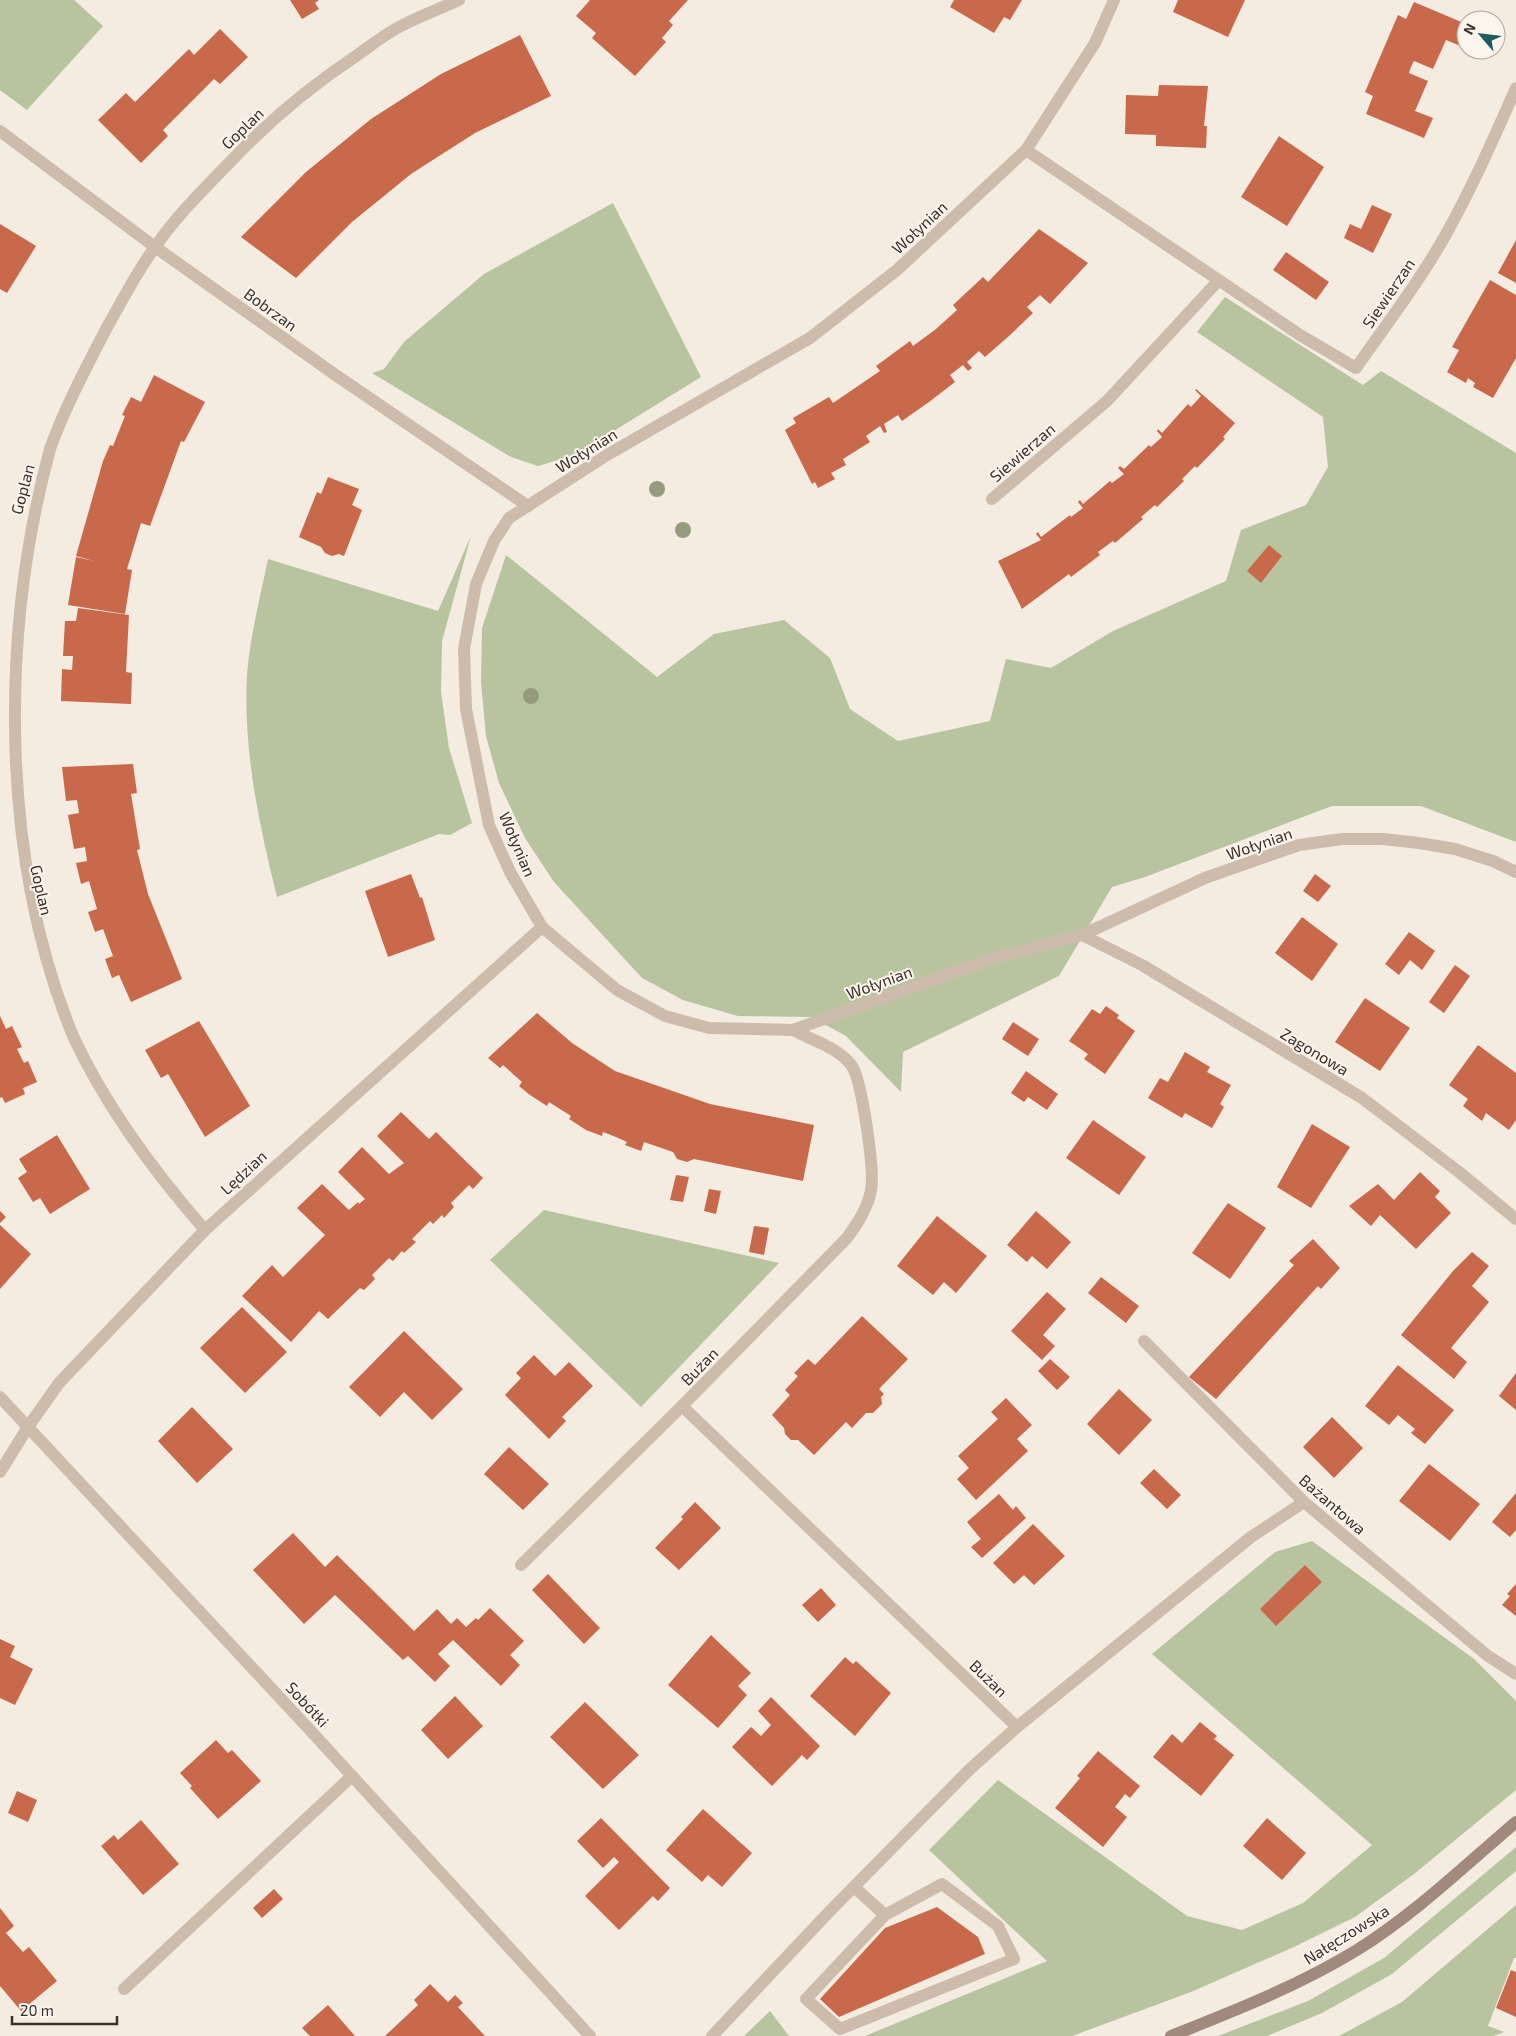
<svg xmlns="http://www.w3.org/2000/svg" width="1516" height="2036" font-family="'Exo 2',sans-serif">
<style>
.green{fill:#b8c4a0}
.building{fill:#c8694b}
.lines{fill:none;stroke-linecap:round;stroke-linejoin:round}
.service{stroke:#cdbbac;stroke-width:12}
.minor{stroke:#cdbbac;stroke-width:12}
.secondary{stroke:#a18a7d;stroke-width:12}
.tree{fill:#969b7f}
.labels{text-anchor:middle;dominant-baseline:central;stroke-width:4;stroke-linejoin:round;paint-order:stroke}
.street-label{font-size:16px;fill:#3b302b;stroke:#fbf5ee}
</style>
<rect width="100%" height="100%" fill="#f4ebe1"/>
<path class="green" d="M0 0H74L103 26 27 110 0 90Z
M613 203 701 377 575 455 538 466 511 457 372 373 384 369 404 342 484 274Z
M1225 297 1363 385 1381 371 1516 453V842L1421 806H1332L1145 877 1112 887 1059 976 903 1052 901 1092 846 1036 811 1017 738 1016 683 1000 642 978 554 882 525 838 499 783 486 736 481 683 482 628 506 555 657 677 714 634 784 620 830 658 850 709 898 741 990 721 1006 659 1051 668 1113 631 1226 581 1241 530 1306 505 1328 467 1323 417 1197 332Z
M471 536 442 641 441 692 449 748 472 823 450 835 439 834 277 897C259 824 243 751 247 675 250 636 260 598 268 559L438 611Z
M544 1210 779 1263 641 1407 490 1260Z
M1312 1541 1474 1659 1516 1701V1790L1414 1874 1355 1917 1296 1946 1191 1992 1072 2036H865L1047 1961 929 1850 998 1780 1187 1916 1242 1930 1303 1903 1372 1845 1152 1654 1275 1552Z
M1516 1847V1871L1392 1974 1322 2013 1267 2036H1218L1308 2001 1384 1958Z
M1516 1905V1958H1514L1488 2026 1504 2032 1494 2036H1339L1402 2002Z
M770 2011 789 2036H744Z"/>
<path class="building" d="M290 0H319L315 3 319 9 302 19Z
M590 0H688L669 21 673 25 662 38 666 42 635 76 592 38 596 33 576 16Z
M954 0H1022L1010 20 1004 17 994 33 950 7Z
M1178 0H1245L1228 37 1173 12Z
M1414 2 1466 24V41L1463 47 1446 40 1433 69 1414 61 1411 67 1409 73 1428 81 1415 111 1433 118 1424 138 1366 114 1373 96 1365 92 1398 15 1406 19Z
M220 29 248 57 220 84 214 79 163 130 168 136 141 163 98 120 126 93 135 102 189 49 194 55Z
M520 35 551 96 475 133 411 174 352 222 296 278 241 237 306 172 371 119 441 74Z
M1159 85 1208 86 1204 126H1207L1206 148 1156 146V135L1125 134 1126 95 1158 96Z
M1279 136 1324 167 1287 226 1241 197Z
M1372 205 1392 214 1373 253 1344 238 1350 224 1361 229Z
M0 224 36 246 7 293 0 289Z
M1039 229 1088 263 1050 304 1040 295 1027 307 1033 313 1009 336 985 357 979 351 967 362 972 368 968 371 963 365 950 375 955 382 929 402 902 421 898 415 884 424 887 432 884 433 880 426 866 436 870 442 843 459 846 465 831 473 835 479 818 488 815 482 812 484 785 430 796 423 793 418 829 397 833 403 880 371 876 366 910 341 913 346 936 329 957 310 953 305 983 277 988 282Z
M1516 240V283L1498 273Z
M1286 252 1329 282 1316 300 1273 270Z
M1490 280 1516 295V358L1493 398 1473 387 1475 383 1468 378 1466 383 1447 372 1459 350 1452 347Z
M154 375 205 402 184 442 181 441 150 526 141 523 127 569 132 570 125 614 68 605 76 557 94 561 76 556 103 461 110 445 113 446 125 416 122 415 131 397 141 402Z
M1196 389 1235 423 1223 437 1225 439 1197 468 1195 466 1182 479 1184 481 1157 507 1155 505 1141 517 1143 519 1115 543 1113 541 1098 552 1100 555 1071 577 1069 574 1022 609 998 561 1041 540 1036 534 1038 532 1041 537 1070 515 1071 517 1083 508 1078 502 1080 500 1083 504 1110 481 1112 483 1124 474 1118 468 1120 466 1124 469 1149 445 1151 447 1162 437 1157 431 1158 429 1162 433 1188 404 1191 407 1201 396 1195 390Z
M328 477 359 489 352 505 362 510 344 556 339 554 332 556 325 553 321 547 299 537 317 492 321 494Z
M1269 545 1282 556 1261 583 1247 571Z
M78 608 129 615 126 672 132 673 131 704 61 701 62 669 72 670 73 656H63L65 621H76Z
M133 764 137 793 131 794 140 849 137 850 148 894 182 979 131 1002 119 975 112 978 105 959 113 956 103 929 95 932 88 912 97 909 89 881 81 884 76 863 87 861 85 847 74 849 68 815 79 813 77 800 66 801 62 767Z
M411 874 420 898 422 897 435 940 388 957 365 891Z
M1315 874 1331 886 1318 902 1303 891Z
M1302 917 1338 944 1312 981 1275 953Z
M1409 932 1435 951 1422 970 1410 960 1399 975 1385 964Z
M1455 965 1470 976 1444 1013 1429 1002Z
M1365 998 1410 1028 1380 1071 1335 1042Z
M1106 1006 1119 1015 1117 1018 1135 1031 1105 1074 1084 1059 1088 1054 1069 1041 1092 1009 1100 1014Z
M537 1013 572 1043 615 1071 710 1104 814 1125 803 1181 694 1159 687 1162 677 1159 673 1152 644 1142 641 1151 625 1145 627 1142 616 1137 603 1132 602 1136 586 1130 569 1119 571 1116 549 1102 547 1106 530 1095 519 1086 522 1082 513 1074 503 1065 500 1068 488 1058Z
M0 1016 6 1029 12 1026 22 1047 17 1049 24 1063 28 1061 37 1082 23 1088 25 1094 5 1103 2 1097 0 1098Z
M199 1021 250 1106 205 1137 168 1074 161 1078 145 1050Z
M1013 1022 1039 1039 1028 1056 1002 1039Z
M1478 1045 1516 1073V1120L1509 1130 1486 1113 1482 1121 1463 1106 1468 1099 1449 1085Z
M1185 1052 1210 1067 1207 1072 1231 1085 1220 1104 1224 1107 1212 1128 1185 1113 1182 1118 1148 1098 1160 1078 1168 1082Z
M1026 1071 1058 1094 1047 1110 1028 1097 1024 1102 1011 1093Z
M401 1112 429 1139 436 1132 483 1178 473 1189 469 1185 451 1203 454 1207 444 1218 442 1215 433 1224 430 1221 412 1239 416 1242 404 1253 402 1251 393 1261 389 1258 372 1275 375 1279 364 1290 360 1288 328 1319 319 1311 291 1342 242 1296 272 1265 283 1277 325 1235 297 1208 322 1184 349 1210 358 1202 359 1204 365 1199 338 1172 362 1147 389 1174 404 1163 377 1136Z
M1093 1120 1146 1157 1119 1195 1066 1158Z
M1312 1124 1350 1147 1311 1208 1277 1187Z
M57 1135 90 1189 50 1214 40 1198 33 1202 18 1178 27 1172 19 1159Z
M1420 1172 1440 1191 1435 1197 1451 1213 1416 1249 1380 1215 1371 1226 1349 1206 1378 1184 1394 1200Z
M676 1175 689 1177 683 1202 670 1200Z
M709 1189 721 1191 716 1214 704 1211Z
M1228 1203 1266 1228 1230 1279 1192 1253Z
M0 1211 6 1217 0 1223Z
M1036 1211 1071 1242 1047 1269 1032 1256 1027 1262 1007 1245Z
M937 1216 987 1256 956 1293 944 1282 933 1295 897 1266Z
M0 1225 31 1254 0 1289Z
M754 1226 769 1228 764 1255 749 1252Z
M1313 1239 1340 1268 1321 1289 1318 1286 1216 1399 1189 1377 1294 1265 1289 1261Z
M1472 1252 1489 1266 1472 1286 1489 1302 1451 1348 1467 1362 1454 1379 1401 1335 1453 1271Z
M1101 1277 1139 1306 1126 1323 1088 1293Z
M1047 1292 1066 1309 1043 1335 1055 1346 1042 1360 1011 1331Z
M242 1307 287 1352 245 1393 200 1348Z
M862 1316 908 1359 879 1389 884 1394 881 1397 882 1404 873 1413H866L852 1428 846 1422 814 1455 798 1440H791L785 1434 784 1428 772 1415 790 1395 785 1390 798 1376 794 1373 808 1359 815 1365Z
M404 1331 463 1389 432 1420 404 1392 380 1417 349 1387Z
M534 1355 555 1376 569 1362 593 1386 562 1417 566 1421 549 1439 505 1395 521 1378 516 1373Z
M1050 1359 1070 1377 1057 1390 1038 1371Z
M1398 1365 1454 1410 1425 1444 1411 1433 1415 1429 1398 1415 1389 1425 1365 1406Z
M1516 1373V1410L1499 1396Z
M1119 1389 1152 1420 1119 1455 1087 1424Z
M1006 1398 1032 1425 1017 1439 1028 1451 976 1500 957 1479 969 1468 958 1456 998 1419 991 1412Z
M192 1407 233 1449 197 1483 158 1441Z
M1332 1417 1363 1448 1334 1478 1303 1447Z
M509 1447 549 1484 523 1510 484 1474Z
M1429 1464 1480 1504 1450 1541 1399 1501Z
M1154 1469 1181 1495 1167 1509 1140 1483Z
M1516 1493V1530L1510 1537 1492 1522Z
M999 1494 1013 1510 1016 1506 1026 1518 982 1558 971 1547 981 1539 967 1522Z
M695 1502 721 1528 679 1570 655 1548 683 1519 681 1517Z
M1033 1524 1065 1556 1034 1585 1024 1575 1014 1584 993 1563Z
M293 1533 325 1567 337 1555 414 1631 437 1609 451 1624 457 1618 466 1627 476 1618 478 1620 490 1608 524 1641 510 1655 520 1665 501 1686 453 1640 438 1654 450 1666 435 1682 408 1656 403 1660 335 1595 304 1624 253 1570Z
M1305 1565 1322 1582 1276 1626 1260 1609Z
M548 1574 600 1628 584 1644 532 1590Z
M1516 1584V1616L1502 1605 1510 1596 1507 1594Z
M821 1588 836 1605 818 1622 802 1605Z
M711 1635 751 1673 738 1686 747 1695 718 1728 668 1685Z
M0 1639 15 1646 10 1657 33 1669 15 1705 0 1698Z
M845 1657 853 1664 856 1661 891 1693 855 1736 810 1696Z
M455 1696 483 1726 448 1759 421 1730Z
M771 1697 820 1746 807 1760 802 1755 772 1786 732 1747 751 1727 761 1736 771 1725 758 1711Z
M585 1702 639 1755 603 1789 550 1737Z
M1200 1722 1217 1736 1214 1739 1234 1755 1201 1796 1153 1757 1172 1734 1182 1743Z
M216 1740 228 1753 232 1750 261 1781 218 1819 190 1788 192 1786 180 1773Z
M1098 1751 1140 1786 1130 1798 1125 1794 1115 1807 1127 1817 1103 1847 1055 1808 1080 1778 1077 1776Z
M17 1791 37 1800 28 1822 8 1813Z
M703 1809 752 1853 722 1887 708 1875 702 1882 666 1850Z
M601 1818 670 1888 658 1901 653 1896 619 1930 585 1896 619 1862 614 1857 603 1868 577 1841Z
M1267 1818 1306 1853 1282 1880 1243 1846Z
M141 1820 179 1864 143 1895 101 1846 114 1835 118 1840Z
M274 1889 283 1899 262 1918 253 1908Z
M937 1907 978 1937 985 1954 839 2017 820 1999 885 1928Z
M0 1908 14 1926 6 1933 23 1952 29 1947 57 1981 21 2011 0 1986Z
M1511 1970 1516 1972V2017L1496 2008Z
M430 1984 448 2002 455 1995 463 2003 458 2007 485 2036H385L418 2005 414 2000Z
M328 2005 355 2036H310L302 2028Z"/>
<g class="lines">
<path class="service" d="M155 247 337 376 528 506
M542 927 617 990 665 1016 709 1028 793 1030 991 959 1082 935 1205 878 1299 845 1342 839H1383L1419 843 1455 849 1493 861 1516 872
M521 1565 682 1406
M942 1884 998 1926 1014 1959 840 2029 806 1999 885 1915Z
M854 1887 885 1915
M124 1989 352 1776"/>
<path class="minor" d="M0 131 155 247
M1026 150 1300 335 1356 368C1386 325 1419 282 1445 236 1472 188 1494 138 1516 88
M992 499 1107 401 1219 280
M1082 935 1142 965 1362 1098 1459 1172 1516 1219
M793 1030C812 1040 839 1048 852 1066 862 1082 875 1171 871 1190 868 1208 857 1224 847 1238L682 1406 1017 1727
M205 1230C156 1174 105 1105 73 1036 0 858 0 634 50 449 65 407 86 368 106 329 122 301 136 273 155 247 177 215 206 187 233 159 270 120 311 86 356 56 370 46 384 35 399 27 418 17 439 9 459 0
M1144 1341 1304 1502 1488 1656 1516 1674
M0 1397 309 1729 590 2036
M0 1472 28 1427 59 1383 205 1230 542 927 510 872 489 825 466 709 464 649 476 584 494 541 509 518 607 455 810 338 897 270 1026 150 1095 43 1114 0
M712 2036 829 1912 970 1769 1017 1727 1251 1537 1304 1502"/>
<path class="secondary" d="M1171 2036C1234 2011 1298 1986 1357 1950 1415 1914 1464 1866 1516 1822"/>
</g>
<g class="tree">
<circle cx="657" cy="489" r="8"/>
<circle cx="683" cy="530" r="8"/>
<circle cx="531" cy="696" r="8"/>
</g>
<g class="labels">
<g class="street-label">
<text transform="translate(242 128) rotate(-44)">Goplan</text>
<text transform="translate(919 227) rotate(-43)">Wołynian</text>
<text transform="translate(1388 293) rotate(-56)">Siewierzan</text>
<text transform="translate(271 309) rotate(36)">Bobrzan</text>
<text transform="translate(586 450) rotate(-32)">Wołynian</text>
<text transform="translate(1022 452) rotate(-41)">Siewierzan</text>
<text transform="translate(22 489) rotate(-75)">Goplan</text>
<text transform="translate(1259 843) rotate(-19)">Wołynian</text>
<text transform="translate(518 844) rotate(67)">Wołynian</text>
<text transform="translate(42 890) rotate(77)">Goplan</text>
<text transform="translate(879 982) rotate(-20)">Wołynian</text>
<text transform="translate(1315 1051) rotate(31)">Zagonowa</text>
<text transform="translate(243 1172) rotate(-43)">Lędzian</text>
<text transform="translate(699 1366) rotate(-46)">Bużan</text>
<text transform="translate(1333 1504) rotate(41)">Bażantowa</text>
<text transform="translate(989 1678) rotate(44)">Bużan</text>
<text transform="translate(308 1704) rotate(47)">Sobótki</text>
<text transform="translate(1346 1934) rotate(-32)">Nałęczowska</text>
</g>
</g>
<g transform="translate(1481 35) rotate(298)"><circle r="24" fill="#fbf5ee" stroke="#aea6a0"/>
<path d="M0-4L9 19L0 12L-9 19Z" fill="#1f5a5e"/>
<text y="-8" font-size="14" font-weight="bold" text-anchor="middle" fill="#3b302b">N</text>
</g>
<path d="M12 2016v8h105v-8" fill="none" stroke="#3b302b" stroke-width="2.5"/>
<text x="20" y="2016" font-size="15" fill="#3b302b" stroke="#fbf5ee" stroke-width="4" paint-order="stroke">20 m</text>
</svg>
